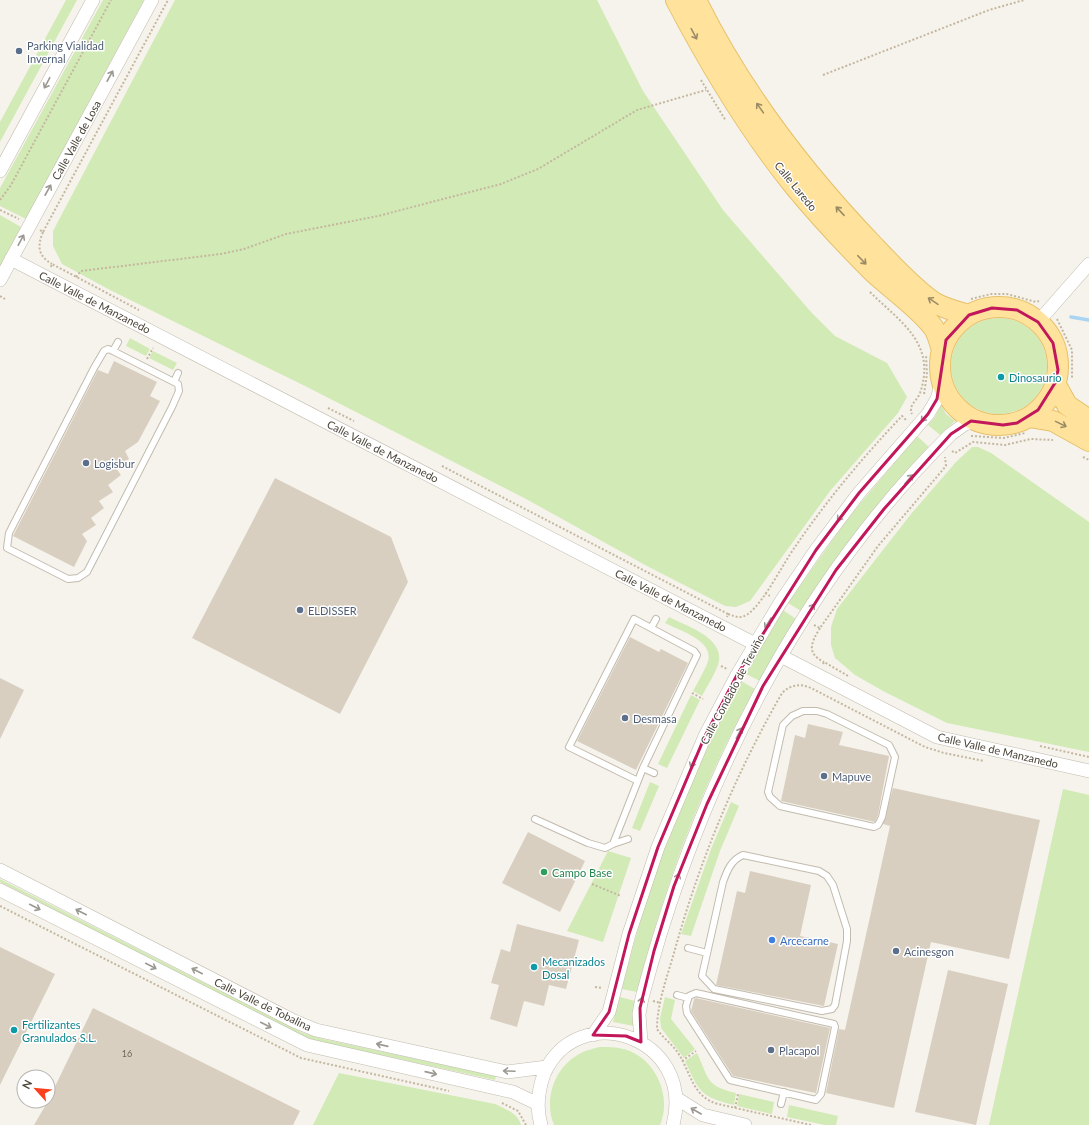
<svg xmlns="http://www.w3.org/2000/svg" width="1089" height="1125" font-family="Lato,sans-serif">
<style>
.green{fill:#d2eab5}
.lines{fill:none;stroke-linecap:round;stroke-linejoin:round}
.stream{stroke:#a9d4f2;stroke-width:3.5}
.building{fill:#d8cfc1}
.service-casing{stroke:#c2bbae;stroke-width:8}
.minor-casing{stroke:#c2bbae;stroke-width:14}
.primary-casing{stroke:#e6c16a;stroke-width:22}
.path{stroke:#c4b79f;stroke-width:2;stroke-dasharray:2 2;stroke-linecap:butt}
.service{stroke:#fff;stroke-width:6}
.minor{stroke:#fff;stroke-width:13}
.primary{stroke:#ffe39c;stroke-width:20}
.oneway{stroke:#9c8c66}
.oneway2{stroke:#9c9892}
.marked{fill:none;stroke:#c2185b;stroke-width:3;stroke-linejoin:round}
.service-dot{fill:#5c6f8a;stroke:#fff;stroke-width:1.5}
.culture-dot{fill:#0f9aa8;stroke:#fff;stroke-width:1.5}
.leisure-dot{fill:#2e9e5b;stroke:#fff;stroke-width:1.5}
.shop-dot{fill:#3f7fe0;stroke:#fff;stroke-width:1.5}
.labels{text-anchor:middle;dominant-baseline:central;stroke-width:3;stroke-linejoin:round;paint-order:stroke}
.number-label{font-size:9px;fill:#6e675b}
.service-label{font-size:11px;fill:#4e5e75;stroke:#fff;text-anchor:start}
.street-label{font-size:11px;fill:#4b4439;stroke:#fff}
.culture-label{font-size:11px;fill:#0d838f;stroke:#fff;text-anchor:start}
.leisure-label{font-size:11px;fill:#27864d;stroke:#fff;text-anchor:start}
.shop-label{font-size:11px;fill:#366cbe;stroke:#fff;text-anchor:start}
</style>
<rect width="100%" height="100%" fill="#f6f3ec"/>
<path class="green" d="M66 0H77L0 142V122Z
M103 0H144L26 219 0 206V188Z
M175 0H597L643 91 723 210 811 312 835 336 887 363 907 397 898 413 830 491 750 601 736 607 725 606 647 566 526 499 305 386 110 290 62 264 53 246V231Z
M0 215 21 227 0 266Z
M951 366a48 48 0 1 1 96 0a48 48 0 1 1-96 0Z
M130 338 150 349 146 356 126 346Z
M153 351 177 363 173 370 149 358Z
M941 405 946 414 955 421 940 435 928 425 935 417Z
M917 436 929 447 899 481 801 611 788 603 848 518Z
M972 447H978L991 453 1089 522V752L947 723 883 691 855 675 835 658 831 645V627L837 609 911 514 956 462Z
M783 610 796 619 760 681 746 674Z
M669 617C686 626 727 638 718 665 714 676 707 686 702 696L693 691C698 682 703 673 707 664 717 641 680 631 665 623Z
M741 681 755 689C701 785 664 887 637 992L622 989C634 943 646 897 663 852 685 794 711 737 741 681Z
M691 695 700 700 667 768 658 764Z
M650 782 659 786 640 831 632 828Z
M1063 789 1089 795V1125H989Z
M731 802 739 806 720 851 691 936 681 934 711 849Z
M608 851 631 858 603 942 567 931Z
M0 879 303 1033 323 1039 496 1076 495 1080 317 1041 301 1036 0 882Z
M620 997 635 1001 634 1026 613 1022Z
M665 997 675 1000 671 1019 695 1049 684 1058 661 1028 660 1018Z
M599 1047C611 1047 623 1047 634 1053 659 1066 671 1100 660 1125H554C543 1099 555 1066 581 1053 586 1050 593 1049 599 1047Z
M697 1053C709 1078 705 1086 736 1093L734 1105C700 1097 699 1091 685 1061Z
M339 1073 495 1104C505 1109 518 1113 521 1125H313Z
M739 1094 774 1102 772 1114 737 1106Z
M789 1105 838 1116 836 1125H825L787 1117Z"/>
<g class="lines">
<path class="stream" d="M1071 317 1089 320"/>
</g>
<path class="building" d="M114 361 157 382 150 396 160 401 138 442 125 451 129 459 116 468 121 475 108 485 113 492 99 501 104 508 91 518 96 525 82 534 87 541 74 567 13 536 98 370 108 374Z
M275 478 391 537 408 582 340 714 192 638Z
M630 637 659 652 661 649 688 663 636 770 577 741Z
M0 678 24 690 0 739Z
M808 724 843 732 839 745 889 756 878 815 875 822 781 801 795 735 805 738Z
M893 788 1040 820 1009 959 931 942 894 1108 826 1093 839 1029 845 1030 890 826 883 824Z
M528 832 585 861 560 912 502 883Z
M750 871 811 885 800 936 838 944 824 1006 716 985 737 891 745 893Z
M517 924 579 940 566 989 549 985 544 1006 524 1001 517 1027 490 1019 499 985 491 983 501 949 510 952Z
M0 947 55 974 0 1085Z
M948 970 1008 984 976 1125 915 1112Z
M696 998 830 1028 816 1093 733 1076 691 1011 694 999Z
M93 1008 300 1111 293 1125H34L48 1101Z"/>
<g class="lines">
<defs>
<path id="service" d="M118 342 113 351 174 382 178 373
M113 351 108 349 104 351 94 368 9 533 7 548 68 579 78 578 87 572 172 407 179 391 178 384 174 382
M651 628 656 619
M803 711H817L827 714 889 745 895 757 882 817 878 825 874 827 780 806 770 797 768 792 783 725 792 716Z
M643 768 654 773
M535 819 588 843 605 848 613 844
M628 839 613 844 643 768 697 655 694 651 634 619 569 747 638 781
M743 855 819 871 827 876 833 885 847 929V941L835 1005 832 1009 822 1011 714 989 702 976 723 882C727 871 731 860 743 855Z
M688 948 707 953
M696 993 834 1024 835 1027 821 1094 816 1100 730 1080 687 1013 686 1006 689 996Z
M677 995 688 998
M781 1104 784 1092"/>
<path id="minor" d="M0 171 93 0
M11 259 755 644
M0 280 152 0
M1038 322 1089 264
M781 656 937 737 1089 771
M0 870 294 1021 316 1030 507 1072 547 1067
M0 890 307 1045 513 1092 538 1104
M593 1035 609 1012 629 934 658 847 705 736 737 675 780 603 816 550 859 493 928 414 937 399 942 382
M641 1042 639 1014 642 998C697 789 796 587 951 434L965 424 976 421
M676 1098 703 1115 745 1125
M541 1125C536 1108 538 1091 544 1074 577 998 696 1036 673 1125"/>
<path id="primary" d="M676 0C710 65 748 129 795 187 819 216 846 245 873 272 890 288 924 312 935 330 938 336 940 343 942 350
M696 0C741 91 803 172 873 245 890 263 915 290 935 303 946 309 958 312 969 315
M940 366a59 59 0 1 1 118 0a59 59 0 1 1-118 0Z
M1055 383 1067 405 1089 420
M1029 417 1053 421 1089 441"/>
</defs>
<use href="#service" class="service-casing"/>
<use href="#minor" class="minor-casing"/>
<use href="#primary" class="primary-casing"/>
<path class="path" d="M823 75 989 10 1024 0
M701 80 726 121
M0 200 11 185 111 0
M0 210 19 219
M40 230 43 232 168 0
M43 232C37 246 38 256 52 264
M51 267 52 264 139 310
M76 277 81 271 221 254 244 249 286 234 378 216 501 184 538 169 637 110 706 90
M870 292C900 322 937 343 920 393 917 401 908 405 912 414
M0 296 5 299
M971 299 991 294H1007L1036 302 1039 301
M1057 319 1072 350V379
M147 359 153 348
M924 394 927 374 926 355
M328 408 354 421
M971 436 1004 438 1025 433
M952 451 955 453 973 442 1005 445 1031 439 1053 440
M1083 457 1089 460
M442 466 728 614 727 617
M765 593 770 596
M728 614C736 617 741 619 748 614 765 601 782 565 795 547 827 500 863 457 902 416L906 420
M814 625 820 628 878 546 946 466 945 457
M820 628C811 643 806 653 824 662
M823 664 824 662 848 676
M721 666 727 669
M692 693 703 699
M1040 746 1089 757
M592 884 621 896
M0 906 301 1058 449 1091
M595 987 602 988
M653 1001 661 1003
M682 1061 696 1051
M502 1103 518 1111 526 1125
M735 1108 738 1094
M811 1125 718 1104C692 1097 691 1072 678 1053 672 1044 663 1038 657 1029 657 1004 667 977 674 953 699 862 735 775 782 693 790 685 800 683 811 688L925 747 944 753 984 761"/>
<use href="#service" class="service"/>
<use href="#minor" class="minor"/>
<use href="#primary" class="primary"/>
</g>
<defs><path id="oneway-shaft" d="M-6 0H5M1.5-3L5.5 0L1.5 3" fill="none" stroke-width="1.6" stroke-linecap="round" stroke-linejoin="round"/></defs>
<g class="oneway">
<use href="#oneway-shaft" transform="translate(694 34) rotate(62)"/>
<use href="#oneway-shaft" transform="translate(760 108) rotate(-125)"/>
<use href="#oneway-shaft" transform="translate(840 211) rotate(-133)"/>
<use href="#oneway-shaft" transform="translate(862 260) rotate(46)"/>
<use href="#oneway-shaft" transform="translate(933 301) rotate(-146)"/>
<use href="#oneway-shaft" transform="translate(1061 424) rotate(26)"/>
</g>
<g class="oneway2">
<use href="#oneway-shaft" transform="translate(110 76) rotate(-61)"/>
<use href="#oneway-shaft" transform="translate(47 83) rotate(118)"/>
<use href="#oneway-shaft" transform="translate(48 190) rotate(-61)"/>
<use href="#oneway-shaft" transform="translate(21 240) rotate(-62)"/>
<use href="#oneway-shaft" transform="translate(925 417) rotate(129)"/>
<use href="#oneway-shaft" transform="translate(909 479) rotate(-48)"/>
<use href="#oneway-shaft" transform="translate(841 516) rotate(127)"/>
<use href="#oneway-shaft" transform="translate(811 609) rotate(-56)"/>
<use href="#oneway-shaft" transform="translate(768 623) rotate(121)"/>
<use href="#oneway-shaft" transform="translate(739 733) rotate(-63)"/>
<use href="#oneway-shaft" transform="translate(693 762) rotate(114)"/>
<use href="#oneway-shaft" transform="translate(677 879) rotate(-70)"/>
<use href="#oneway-shaft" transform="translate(35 907) rotate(27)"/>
<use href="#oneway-shaft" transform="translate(81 912) rotate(-153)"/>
<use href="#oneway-shaft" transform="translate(151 966) rotate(27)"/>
<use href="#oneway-shaft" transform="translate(197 971) rotate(-153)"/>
<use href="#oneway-shaft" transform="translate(641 1003) rotate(-79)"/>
<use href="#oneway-shaft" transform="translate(266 1025) rotate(27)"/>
<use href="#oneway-shaft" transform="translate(382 1045) rotate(-167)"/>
<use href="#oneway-shaft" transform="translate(509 1071) rotate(-178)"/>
<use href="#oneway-shaft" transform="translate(431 1073) rotate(13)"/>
<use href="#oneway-shaft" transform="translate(696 1111) rotate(-150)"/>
</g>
<path class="marked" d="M992 308 1017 310 1038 322 1053 343 1058 370 1055 383 1038 410 1017 423 1003 425 971 421 951 434 884 509 836 570 763 686 707 804 674 886 654 951 640 1008 641 1042 626 1036 593 1035 609 1012 629 934 658 847 705 736 737 675 816 550 859 493 928 414 937 399 946 340 969 315Z"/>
<g class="service-dot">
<circle cx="19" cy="51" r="4"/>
<circle cx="86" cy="463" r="4"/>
<circle cx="300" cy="610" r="4"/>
<circle cx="625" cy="718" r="4"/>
<circle cx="824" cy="776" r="4"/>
<circle cx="896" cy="951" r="4"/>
<circle cx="771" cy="1050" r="4"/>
</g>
<g class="culture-dot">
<circle cx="1001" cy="377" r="4"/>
<circle cx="534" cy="967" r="4"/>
<circle cx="14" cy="1030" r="4"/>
</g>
<circle class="leisure-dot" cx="544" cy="872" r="4"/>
<circle class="shop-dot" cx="772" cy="940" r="4"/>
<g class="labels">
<g class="number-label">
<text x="127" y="1053">16</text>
</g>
<g class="service-label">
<text x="27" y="45">Parking Vialidad<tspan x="27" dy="13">Invernal</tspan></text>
<text x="94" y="463">Logisbur</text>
<text x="308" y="610">ELDISSER</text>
<text x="633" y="718">Desmasa</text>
<text x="832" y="776">Mapuve</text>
<text x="904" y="951">Acinesgon</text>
<text x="779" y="1050">Placapol</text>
</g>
<g class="street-label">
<text transform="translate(76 140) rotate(-61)">Calle Valle de Losa</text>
<text transform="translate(796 186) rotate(51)">Calle Laredo</text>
<text transform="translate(95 302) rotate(27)">Calle Valle de Manzanedo</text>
<text transform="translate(383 451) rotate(27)">Calle Valle de Manzanedo</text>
<text transform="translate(671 600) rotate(27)">Calle Valle de Manzanedo</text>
<text transform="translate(732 689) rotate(-62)">Calle Condado de Treviño</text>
<text transform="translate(998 750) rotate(13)">Calle Valle de Manzanedo</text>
<text transform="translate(263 1004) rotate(26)">Calle Valle de Tobalina</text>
</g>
<g class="culture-label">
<text x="1009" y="377">Dinosaurio</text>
<text x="542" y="961">Mecanizados<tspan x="542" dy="13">Dosal</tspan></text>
<text x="22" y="1024">Fertilizantes<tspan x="22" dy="13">Granulados S.L.</tspan></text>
</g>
<g class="leisure-label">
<text x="552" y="872">Campo Base</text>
</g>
<g class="shop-label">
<text x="780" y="940">Arcecarne</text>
</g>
</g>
<g transform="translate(36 1089) rotate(297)"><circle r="19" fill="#ffffff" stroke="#b7b4b0"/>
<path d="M0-3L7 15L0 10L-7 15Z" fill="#fc3f1d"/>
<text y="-6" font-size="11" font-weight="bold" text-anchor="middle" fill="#4b4439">N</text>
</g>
</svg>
